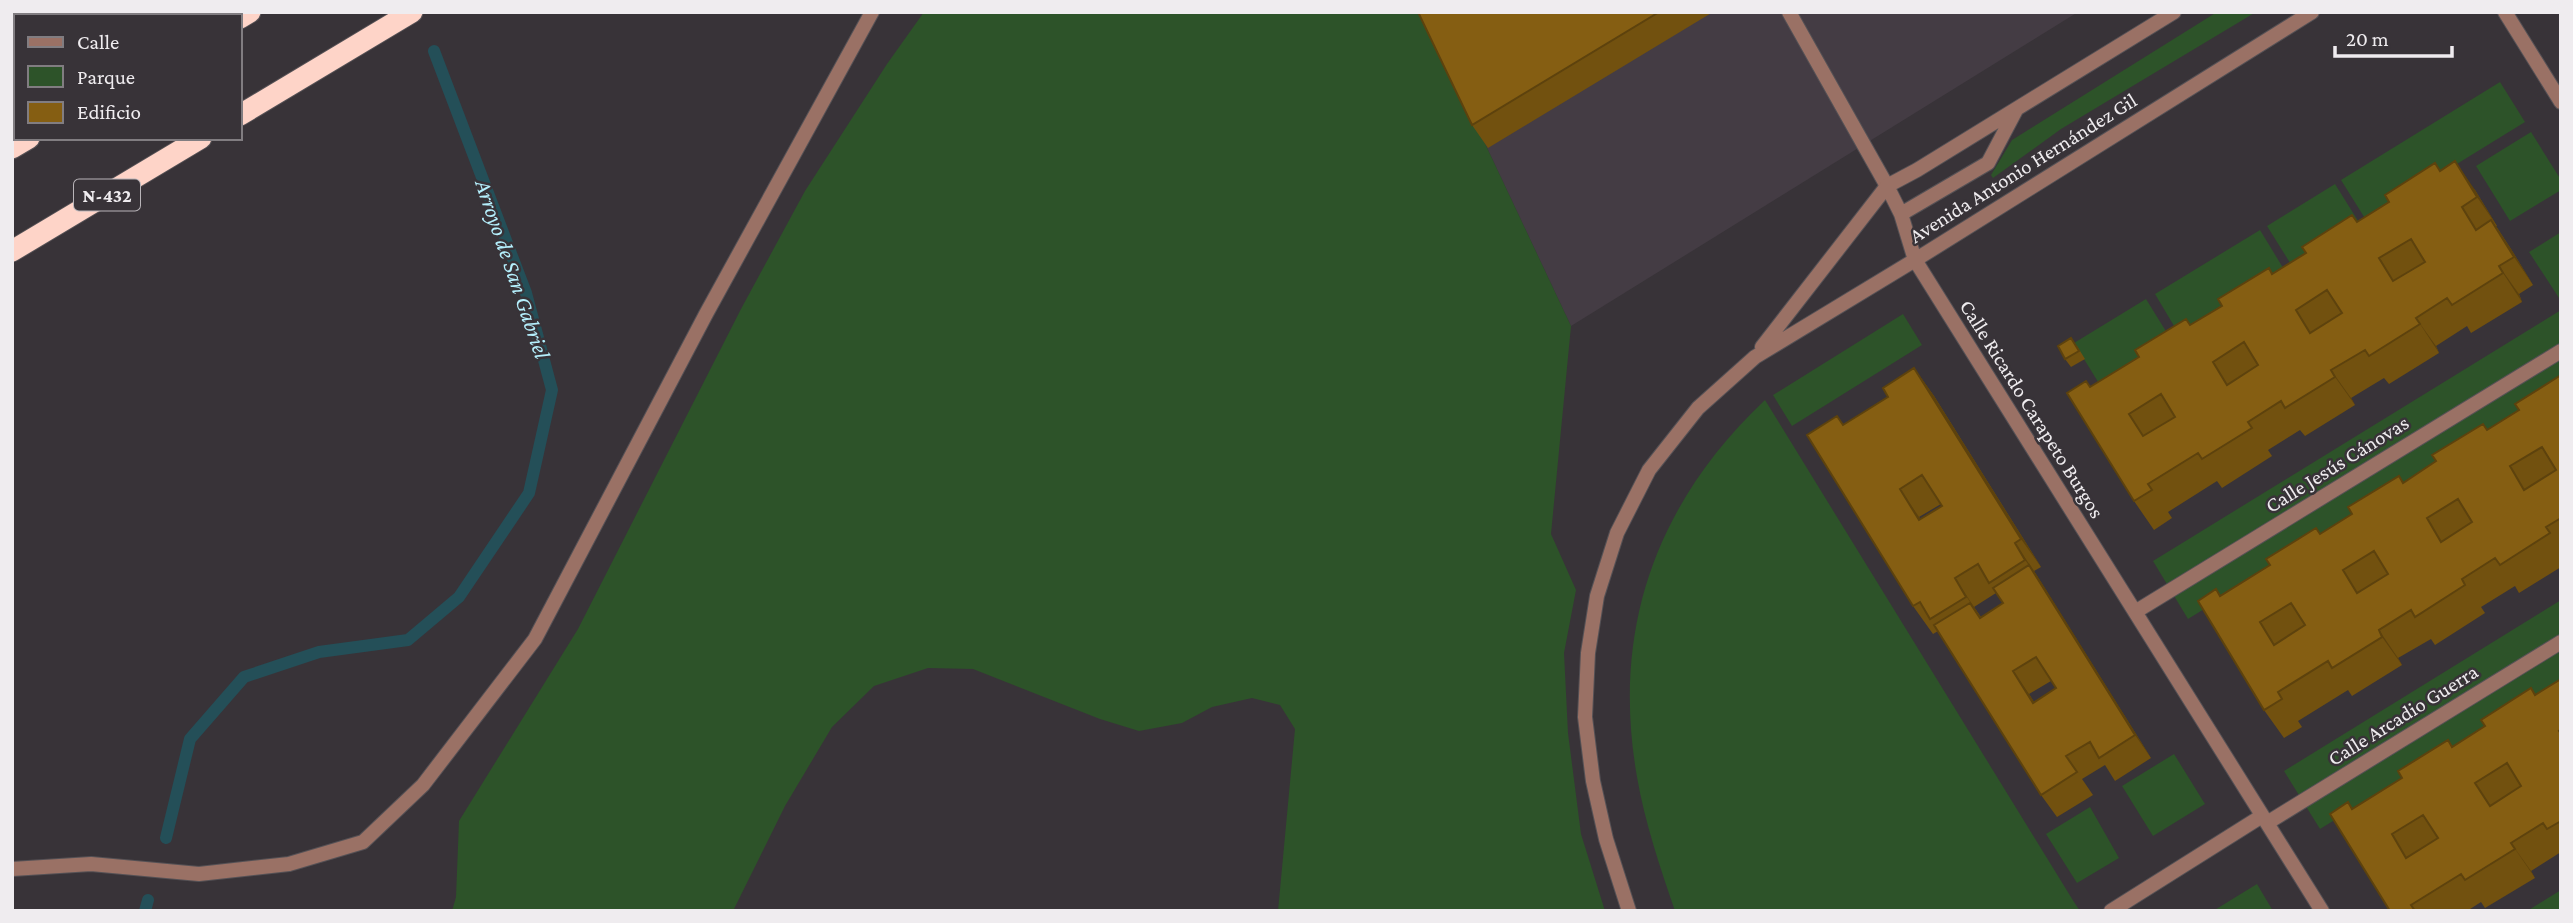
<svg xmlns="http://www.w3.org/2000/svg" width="2573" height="923" font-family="'Crimson Pro',serif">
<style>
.built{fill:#443c44}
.green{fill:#2d5329}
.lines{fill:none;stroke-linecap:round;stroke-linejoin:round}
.stream{stroke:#244f58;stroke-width:12}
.lane-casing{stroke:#555155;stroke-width:16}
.street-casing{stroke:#555155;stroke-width:16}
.highway-casing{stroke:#555155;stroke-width:23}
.lane{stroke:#9a7165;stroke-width:14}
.street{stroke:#9a7165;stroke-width:14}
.highway{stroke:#fed4c8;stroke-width:21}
.wall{fill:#72510f;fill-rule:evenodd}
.shaded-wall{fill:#5d420d}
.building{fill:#855e12;stroke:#5d420d;stroke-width:2;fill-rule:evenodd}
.labels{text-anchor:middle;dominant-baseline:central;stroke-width:5;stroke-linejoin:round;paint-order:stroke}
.shield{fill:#383338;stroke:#b8b4b8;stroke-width:2}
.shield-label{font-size:19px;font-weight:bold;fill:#efecef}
.street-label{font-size:21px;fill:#efecef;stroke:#383338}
.water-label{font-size:23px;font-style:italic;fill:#b5f0fd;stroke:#383338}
</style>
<rect width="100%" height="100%" fill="#383338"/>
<path class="built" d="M1423 12H2078L1571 326Z"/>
<path class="green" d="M924 12H1423L1571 326 1551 534 1576 590 1564 653 1568 733 1581 834 1605 911H1278L1295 729 1280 705 1252 698 1212 707 1182 723 1139 731 1100 719 973 669 928 668 874 686 832 727 785 806 733 911H452L456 897 459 821 578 629 741 309 805 191 887 64Z
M2217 12H2256L2061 129 1993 178 1991 175 2012 140Z
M2500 82 2525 122 2366 220 2341 180Z
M2531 132 2561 180V190L2510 221 2476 166Z
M2335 184 2360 224 2292 266 2267 226Z
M2260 230 2285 271 2180 336 2155 294Z
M2561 232V297L2559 298 2529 252Z
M2146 299 2172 341 2100 385 2074 343Z
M2561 310V389L2188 619 2153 561Z
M1903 314 1922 345 1792 426 1773 395Z
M1765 400 2074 902 2080 911H1675C1660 867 1645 823 1637 777 1611 629 1656 503 1765 400Z
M2561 600V681L2320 829 2284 771Z
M2174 754 2205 804 2153 836 2122 786Z
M2090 807 2119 858 2077 883 2046 834Z
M2257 884 2273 911H2213Z
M2561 890V911H2527Z"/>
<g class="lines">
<path class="stream" d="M166 838 190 739 244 677 319 652 408 640 459 597 529 493 552 390 526 293 434 51
M145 911 148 900"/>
<defs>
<path id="lane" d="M1789 12 1887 186"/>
<path id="street" d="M2505 12 2561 102
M1887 186 1901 214 1915 260 2322 911
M1901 214 1988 163 2016 110
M1762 347 1887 186 1917 170 2174 12
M2135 612 2561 351
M2267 823 2561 642
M12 869 91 864 199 874 289 864 363 842 423 785 535 639 706 314 872 12
M1629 911 1606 839 1593 781 1585 717 1588 653 1597 596 1617 533 1649 470 1698 408 1755 357 1915 260 2312 12
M2111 911 2262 816"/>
<path id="highway" d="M240 18 250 12
M240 115 412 12
M12 148 29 138
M12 251 201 138"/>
</defs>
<use href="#lane" class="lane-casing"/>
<use href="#street" class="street-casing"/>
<use href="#highway" class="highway-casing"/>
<use href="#lane" class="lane"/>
<use href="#street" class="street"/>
<use href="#highway" class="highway"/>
</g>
<path class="wall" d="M1418 12H1713L1488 148 1472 125Z
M2440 170 2475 190 2497 226H2496L2511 249 2533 285 2519 294 2522 302 2471 333 2467 326 2436 346 2439 353 2389 384 2384 378 2351 398 2355 405 2305 436 2300 430 2268 450 2272 456 2222 488 2217 481 2168 512 2172 518 2154 530 2134 501 2090 387Z
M2077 346 2085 359 2071 367 2065 359Z
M1914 368 1934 396 2041 567 2034 571 2151 758 2115 781 2105 765 2082 779 2093 795 2057 817 2041 795 1938 631 1933 634 1913 606 1843 425 1888 397ZM1941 504 1942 506 1921 519 1919 517ZM1996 593 2003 603 1981 617 1974 607ZM2051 681 2056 688 2034 702 2029 694Z
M2561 375V567L2519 593 2515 586 2481 607 2485 613 2435 645 2431 639 2398 658 2402 665 2352 696 2348 690 2298 721 2302 727 2284 738 2264 710 2216 589 2221 596 2403 483 2519 410Z
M2561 679V852L2531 871 2535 878 2485 908 2481 902 2467 911H2390L2353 808Z"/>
<path class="shaded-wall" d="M2455 161 2475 190 2497 226 2477 197Z
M2491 220 2511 249 2533 285 2514 257Z
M2499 266 2519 294 2522 302 2503 273Z
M2416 318 2436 346 2439 353 2420 324Z
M1914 368 1934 396 2041 567 2021 539Z
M2331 370 2351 398 2355 405 2335 377Z
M1900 489 1919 517 1939 549 1919 520Z
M2015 543 2034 571 2045 588 2025 560Z
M2029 565 2045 588 2151 758 2135 735Z
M1955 578 1974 607 1996 641 1980 618Z
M2379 630 2398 658 2402 665 2382 637Z
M2013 671 2029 694 2049 726 2033 703Z
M2511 843 2531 871 2535 878 2515 849Z"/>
<path class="building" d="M1418 12H1659L1472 125Z
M2455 161 2477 197 2462 207 2476 230 2491 220 2514 257 2499 266 2503 273 2452 305 2447 298 2416 318 2420 324 2369 356 2365 350 2331 370 2335 377 2285 408 2281 401 2248 422 2252 428 2202 459 2198 453 2148 484 2152 490 2134 501 2067 393 2086 381 2090 387 2139 357 2135 350 2186 319 2190 325 2222 306 2218 299 2269 268 2272 274 2306 253 2302 247 2352 215 2357 222 2389 202 2385 195 2435 163 2440 171ZM2411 239 2425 262 2393 281 2379 258ZM2327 290 2342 313 2310 333 2296 310ZM2244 342 2258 365 2227 385 2213 362ZM2161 394 2175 417 2143 436 2129 414Z
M2071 338 2079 351 2065 359 2058 346Z
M1914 368 2021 539 2015 543 2025 560 1989 583 1978 564 1955 578 1966 597 1930 619 1920 602 1913 606 1807 435 1837 416 1843 425 1888 397 1883 388ZM1922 475 1942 506 1919 520 1900 489Z
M2561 375V518L2546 527 2550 533 2500 565 2495 558 2462 579 2465 585 2415 617 2411 610 2379 630 2382 637 2332 668 2328 661 2278 692 2282 699 2264 710 2198 601 2216 589 2220 596 2270 565 2266 559 2316 528 2320 534 2352 514 2348 507 2399 476 2403 483 2436 461 2432 455 2483 424 2487 430 2519 410 2515 404ZM2542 447 2556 470 2524 490 2510 466ZM2458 499 2472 522 2441 542 2427 518ZM2374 551 2388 574 2357 593 2343 570ZM2291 603 2305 625 2274 645 2260 622Z
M2029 565 2135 735 2099 758 2090 742 2066 756 2077 772 2041 795 1934 625 1970 603 1980 618 2003 603 1993 588ZM2036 657 2056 688 2033 703 2013 671Z
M2561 679V729L2559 731 2561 734V821L2547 829 2543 823 2511 843 2515 849 2465 880 2461 874 2411 905 2415 911H2390L2330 814 2348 802 2352 809 2402 778 2398 771 2448 740 2452 747 2485 726 2481 720 2531 688 2535 695ZM2507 763 2521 786 2490 806 2475 783ZM2423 815 2438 838 2406 858 2392 834Z"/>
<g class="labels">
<rect class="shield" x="74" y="179.5" width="66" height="31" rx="5"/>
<g class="shield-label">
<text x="107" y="195">N-432</text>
</g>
<g class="street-label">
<text transform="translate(2023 168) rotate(-32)">Avenida Antonio Hernández Gil</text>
<text transform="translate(2032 409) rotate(58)">Calle Ricardo Carapeto Burgos</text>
<text transform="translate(2337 464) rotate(-32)">Calle Jesús Cánovas</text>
<text transform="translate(2403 715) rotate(-32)">Calle Arcadio Guerra</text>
</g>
<g class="water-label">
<text transform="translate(513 269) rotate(71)">Arroyo de San Gabriel</text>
</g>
</g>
<rect width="2573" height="923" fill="none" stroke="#efecef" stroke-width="28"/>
<rect x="14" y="14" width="228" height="126" fill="#383338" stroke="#817d81" stroke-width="2"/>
<rect x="28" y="37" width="35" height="10" fill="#9a7165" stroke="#817d81" stroke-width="2"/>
<text x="77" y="49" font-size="21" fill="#efecef">Calle</text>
<rect x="28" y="66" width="35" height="21" fill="#2d5329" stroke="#817d81" stroke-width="2"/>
<text x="77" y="84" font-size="21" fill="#efecef">Parque</text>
<rect x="28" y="102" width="35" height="21" fill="#855e12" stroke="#817d81" stroke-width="2"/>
<text x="77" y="119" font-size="21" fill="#efecef">Edificio</text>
<path d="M2335 46v10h117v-10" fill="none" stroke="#efecef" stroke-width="3.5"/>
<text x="2346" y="46" font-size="21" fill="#efecef" stroke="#383338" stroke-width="5" paint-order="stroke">20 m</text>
</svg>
